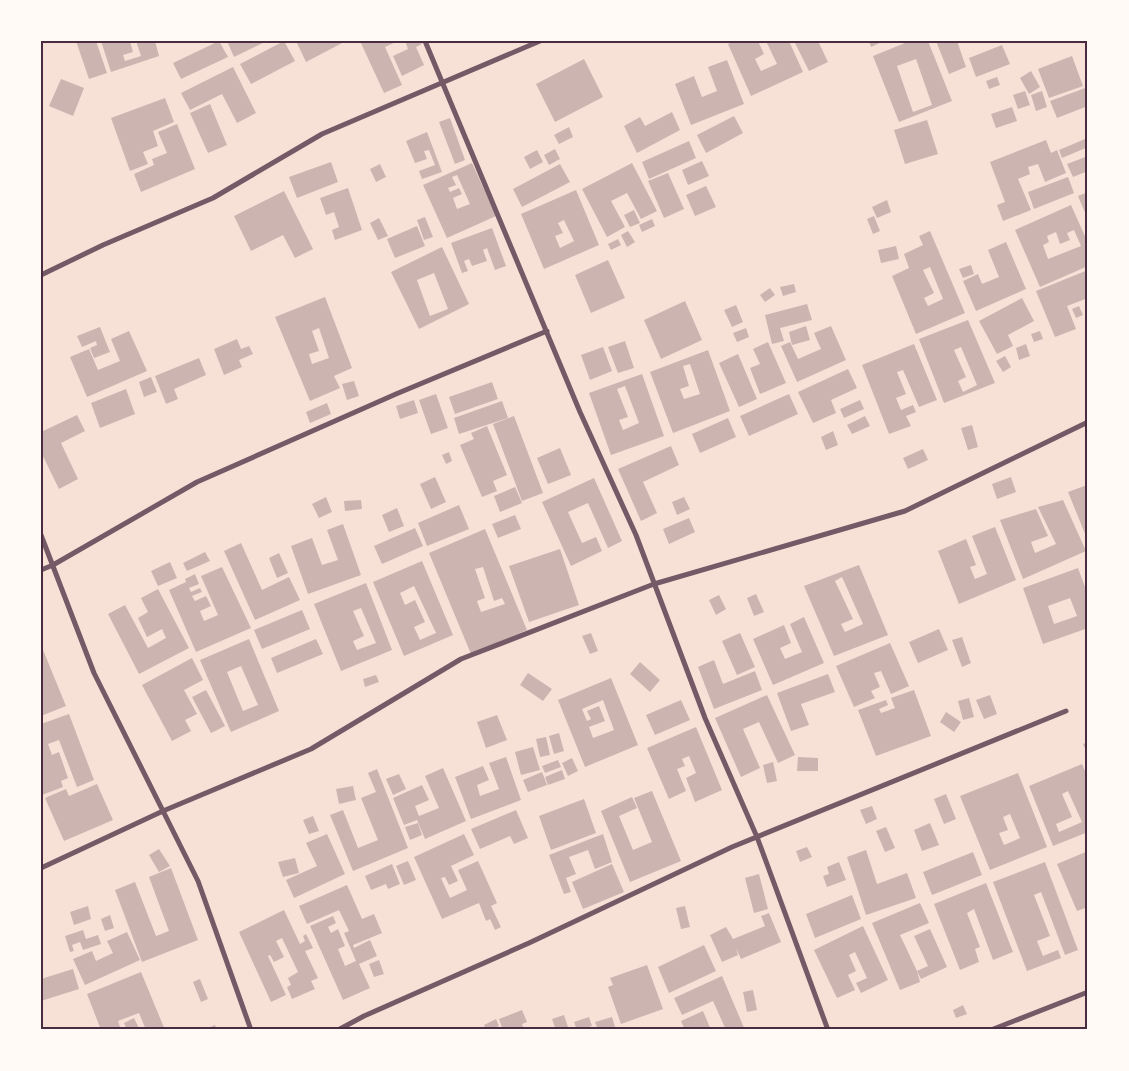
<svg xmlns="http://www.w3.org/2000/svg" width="1129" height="1071" font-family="'Fira Sans Condensed',sans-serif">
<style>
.building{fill:#ccb4b1;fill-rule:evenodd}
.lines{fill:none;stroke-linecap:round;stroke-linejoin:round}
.minor{stroke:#755966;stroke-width:5}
.neatline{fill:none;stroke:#4a2c40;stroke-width:2}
</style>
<rect width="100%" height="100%" fill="#f7e1d7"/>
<path class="building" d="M76 41H96L107 73 89 79Z
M101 41H130L133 52 123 55 125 61 141 56 136 41H155L159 56 111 72Z
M219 41 228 57 181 79 173 63Z
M227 41H267L234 57Z
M284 41 295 61 251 84 240 64Z
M296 41H346L306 62Z
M360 41H398L385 47 402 85 384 93Z
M405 41H420L422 44 416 47 424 65 402 76 393 56 408 49Z
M735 41H758L764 54 755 59 761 71 777 64 766 41H789L803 72 751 96 728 44Z
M794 41H818L828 62 809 71Z
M869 41H884L871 47Z
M910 41H928L952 101 899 122 873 56ZM916 59 932 105 913 112 897 66Z
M936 41H957L966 67 949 74Z
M1002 45 1010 64 976 77 969 58Z
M1072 56 1083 86 1049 98 1038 69Z
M584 59 603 97 555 122 536 84Z
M727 60 744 104 691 125 675 84 694 76 702 97 717 91 708 67Z
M233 67 256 113 237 123 222 94 190 110 181 93Z
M1031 71 1040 87 1029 94 1020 78Z
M997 77 1000 85 989 89 986 81Z
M61 79 84 88 73 116 49 106Z
M1088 87V106L1057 118 1050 101Z
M1025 91 1030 105 1018 109 1013 95Z
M1042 91 1047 107 1036 111 1031 95Z
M165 98 174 122 153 131 158 146 143 152 148 164 130 171 111 118Z
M210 104 227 145 208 153 190 113Z
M1012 107 1017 121 996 128 991 114Z
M672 112 680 130 637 153 624 126 640 117 645 126Z
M734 116 743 133 706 153 697 135Z
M450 118 465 160 455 164 439 122Z
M927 120 938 154 905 164 894 130Z
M177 124 195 169 141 192 134 174 154 165 152 159 167 153 158 132Z
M569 127 573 137 559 144 554 135Z
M427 132 442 172 422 179 419 171 435 165 429 150 424 151 427 159 415 163 406 141Z
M1085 139 1088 147 1062 158 1059 150Z
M1046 140 1051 153 1057 150 1066 173 1045 182 1038 164 1028 167 1030 174 1018 179 1031 210 1003 221 997 205 1005 202 990 162Z
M689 141 696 158 649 179 642 162Z
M555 149 560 159 549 165 544 155Z
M537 150 543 162 530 169 524 157Z
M1088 156V171L1073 177 1067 164Z
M702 161 709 176 688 185 682 170Z
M331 162 338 182 297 198 289 177Z
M472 163 496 216 447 238 423 185ZM457 175 470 204 457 209 453 198 462 194 459 188 450 192 448 188 456 185 452 177Z
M632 163 657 211 641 219 627 193 611 201 625 227 607 237 582 189Z
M380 164 386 177 376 182 370 169Z
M560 164 570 182 522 207 513 189Z
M668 173 684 209 664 218 648 181Z
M1068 177 1074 193 1034 209 1028 192Z
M706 186 716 207 695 216 686 195Z
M348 188 362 230 335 240 332 230 339 227 334 212 326 215 320 198Z
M576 190 599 245 544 269 521 214ZM564 220 574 241 560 248 555 236 563 233 558 223Z
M284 191 313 249 295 258 283 235 251 251 234 216Z
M1088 192V220L1078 196Z
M887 200 891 212 877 218 872 207Z
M1071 205 1088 243V266L1040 287 1015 230ZM1074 230 1081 246 1048 259 1043 245 1049 242 1047 236 1056 232 1060 244 1070 240 1067 233Z
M634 210 640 223 630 227 624 215Z
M874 216 880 231 873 234 867 219Z
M425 217 433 237 424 240 417 220Z
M379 218 388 236 378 240 370 223Z
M652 219 655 226 642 232 639 225Z
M417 226 425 246 395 258 387 239Z
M492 228 506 266 495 270 487 248 483 250 487 261 472 266 469 259 464 261 468 271 462 273 451 243Z
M628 231 635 242 627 247 621 235Z
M930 231 965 313 916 334 892 276 909 268 904 254 923 245 919 236ZM930 267 943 299 928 306 924 298 934 293 923 270Z
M618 239 621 245 611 250 608 244Z
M1006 242 1026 289 976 311 963 281 978 274 982 284 999 277 988 250Z
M896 246 899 259 881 263 878 250Z
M442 247 469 304 419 329 391 272ZM434 273 448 309 430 316 417 280Z
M608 260 625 298 591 313 575 275Z
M971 265 974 274 963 278 959 269Z
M1088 270V298L1067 306 1076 329 1055 337 1036 291Z
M794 284 796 292 783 296 780 287Z
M770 288 775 295 765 302 760 295Z
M325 297 352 368 334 376 340 388 310 401 275 317ZM319 328 329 358 312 364 309 354 319 351 312 331Z
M1022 298 1034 321 1008 335 1013 346 997 354 979 321Z
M685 301 702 340 661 359 644 320Z
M807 304 812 320 780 328 784 341 772 344 765 315Z
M736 305 743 322 732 327 724 310Z
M1079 306 1083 315 1076 318 1072 309Z
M968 320 995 383 944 403 919 339ZM961 347 977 385 963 392 958 381 966 377 954 350Z
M806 326 810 340 792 345 789 332Z
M831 326 846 360 797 382 781 346 790 342 798 359 821 349 814 333Z
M100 327 110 352 94 358 90 348 97 345 96 341 82 347 77 336Z
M746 328 749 337 737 342 733 333Z
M129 331 147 371 87 397 70 357 89 349 98 370 120 361 111 339Z
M1040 331 1043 339 1034 342 1031 334Z
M237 339 241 349 249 346 253 354 239 360 242 367 224 375 214 349Z
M625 341 634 368 618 373 608 347Z
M768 342 786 383 760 394 750 368 760 364 753 349Z
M914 344 937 400 919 407 903 370 897 372 906 394 896 398 901 410 913 405 916 412 906 416 911 426 889 434 862 365Z
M1026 344 1030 356 1019 360 1016 348Z
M603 347 612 371 590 380 581 355Z
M708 350 730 411 673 433 650 372ZM690 364 700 394 684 399 680 389 689 386 683 366Z
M738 354 757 399 739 407 719 363Z
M1005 356 1011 367 1003 372 996 361Z
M199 358 206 375 174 389 178 399 166 404 155 376Z
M848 369 857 388 831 400 836 413 813 423 798 392Z
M642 374 664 436 611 455 589 393ZM625 386 639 423 623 430 619 420 628 417 617 389Z
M151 377 157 392 144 397 139 382Z
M354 381 359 396 347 400 342 384Z
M492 382 498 399 455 414 449 397Z
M126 389 135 414 100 428 91 403Z
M436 394 448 428 431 434 419 400Z
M789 394 798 414 749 436 740 416Z
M414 400 418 413 400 419 396 406Z
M860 400 864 409 844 418 840 409Z
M502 401 508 418 459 434 454 418Z
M327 403 331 414 310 423 306 412Z
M77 415 85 431 61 443 78 479 59 489 41 452V432Z
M514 416 543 493 522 501 493 424Z
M865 416 870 426 852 434 847 425Z
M728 418 736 437 700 453 692 434Z
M972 425 978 447 968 450 961 428Z
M487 426 507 475 493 481 497 491 482 497 460 445 474 439 471 433Z
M833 431 838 445 826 450 821 437Z
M671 446 679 465 643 482 657 513 641 521 618 469Z
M560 448 571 475 548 484 537 458Z
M923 449 928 460 908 469 903 458Z
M449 452 452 461 446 464 442 455Z
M435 477 446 502 431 509 420 484Z
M1011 477 1016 492 997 499 992 484Z
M594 478 622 541 608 548 588 503 568 512 582 543 596 537 602 551 571 566 542 502Z
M1087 485 1088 487V541L1068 492Z
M515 487 522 503 500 512 494 496Z
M326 497 332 512 319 518 312 504Z
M684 497 690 509 677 515 672 502Z
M361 500 362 509 345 511 344 501Z
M1063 500 1086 551 1023 579 1000 520 1036 509 1048 536 1031 542 1035 553 1056 544 1038 507Z
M459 505 469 529 427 546 418 523Z
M397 508 404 526 389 532 382 515Z
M515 515 521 529 498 538 492 524Z
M689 518 695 532 669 544 663 529Z
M343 524 361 575 308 594 291 546 312 538 322 565 338 560 327 530Z
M995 527 1016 580 959 604 938 551 966 539 976 565 970 567 975 579 987 574 972 536Z
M415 528 423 546 382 564 374 546Z
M485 529 527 630 471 654 429 553ZM483 567 494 601 502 598 505 604 481 612 477 601 485 598 475 569Z
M241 543 262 590 289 577 300 600 255 620 224 551Z
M560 549 579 605 529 622 509 566Z
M205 552 210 561 187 571 183 563Z
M279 553 288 573 277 578 269 558Z
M422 561 453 635 404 656 373 582ZM414 586 436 633 420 640 414 627 425 622 415 600 405 605 400 593Z
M170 562 177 578 158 586 151 571Z
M859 565 888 635 834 656 804 586ZM842 577 863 624 845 632 841 624 853 619 835 581Z
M222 567 251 628 196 652 169 590 186 582 185 579 195 574 199 584 189 588 191 592 200 588 202 592 192 596 195 601 206 596 211 606 200 611 204 621 218 615 201 576Z
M1078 568 1088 595V628L1043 644 1023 588ZM1070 598 1077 616 1054 624 1048 606Z
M366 583 392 650 341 671 314 604ZM361 608 376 643 357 650 353 641 364 636 353 611Z
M158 589 189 648 139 674 108 614 125 605 148 648 166 638 162 629 147 637 138 618 148 612 141 598Z
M756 594 764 612 754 616 747 598Z
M719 595 726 609 716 615 709 600Z
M302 610 310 629 262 649 254 630Z
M804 617 824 663 773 685 753 639 784 625 791 643 780 648 785 659 802 652 790 624Z
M939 629 948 650 918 663 909 642Z
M591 633 598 651 590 654 582 636Z
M740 633 755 667 737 675 722 641Z
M962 637 971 663 962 667 952 640Z
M249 639 279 711 231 732 200 660ZM241 666 258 705 243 711 227 672Z
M316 639 323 654 277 673 271 658Z
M890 643 909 686 891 694 881 671 874 673 880 687 871 691 875 698 854 707 836 666Z
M41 645 66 706 41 716Z
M192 658 203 680 184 690 197 714 185 720 191 731 172 741 142 685Z
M714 660 723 684 755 671 762 690 714 709 698 667Z
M640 662 660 680 650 692 630 674Z
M528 673 552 689 543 701 520 685Z
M828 674 835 692 801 704 809 725 791 731 777 693Z
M376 675 379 682 365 687 363 679Z
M611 678 638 745 585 767 558 700ZM603 700 614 730 593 738 589 727 605 721 599 706 587 711 591 719 587 721 582 709Z
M206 690 225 726 211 733 192 697Z
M914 690 931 736 876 756 858 710 886 700 888 705 879 709 881 713 895 708 891 698Z
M767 695 795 755 778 763 759 722 743 729 760 768 741 777 715 718Z
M990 695 997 714 984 719 976 700Z
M969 698 974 717 963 720 958 701Z
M681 700 690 720 655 735 646 715Z
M946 712 961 722 954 732 940 722Z
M69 714 94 780 77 787 59 740 48 744 52 755 59 752 68 778 61 781 63 787 42 795 41 724Z
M497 715 507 740 486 748 477 722Z
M696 727 722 790 695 802 686 778 696 773 689 756 682 759 685 766 677 769 686 791 669 799 647 748Z
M559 733 564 751 554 754 549 736Z
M546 737 550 755 540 757 536 739Z
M1088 742V756L1083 744Z
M533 747 540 770 521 775 515 752Z
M506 757 521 800 471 819 455 777 483 766 489 780 477 785 480 796 499 789 489 763Z
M798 757 818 758V771H797Z
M572 758 578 771 568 776 562 763Z
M558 760 561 767 545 773 542 766Z
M773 762 777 781 767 783 763 765Z
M1082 764 1088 778V832L1053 846 1029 786ZM1068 791 1082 822 1059 832 1056 824 1072 817 1062 794Z
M443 768 466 821 425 839 417 820 404 825 393 798 422 785 429 800 415 806 419 816 439 808 425 776Z
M377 769 408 848 353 871 330 815 343 810 358 848 378 840 361 798 376 792 368 773Z
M562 770 565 779 548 785 545 777Z
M542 772 547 785 528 792 523 780Z
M1018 773 1047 847 990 870 960 796ZM1010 814 1020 838 1004 845 999 833 1008 830 1003 817Z
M399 774 406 789 393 795 386 779Z
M97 784 113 820 64 841 45 798 66 789 69 796Z
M353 786 356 800 339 804 336 789Z
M652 791 681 861 630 882 601 811 632 797 637 808 619 816 633 850 652 842 634 798Z
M946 794 956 819 944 824 934 799Z
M584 799 596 833 551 850 539 816Z
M872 806 877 819 866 824 860 810Z
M516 810 528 838 514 844 510 836 480 849 471 829Z
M313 816 319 831 309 834 303 820Z
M418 823 422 835 410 840 405 827Z
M930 823 939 845 922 851 914 830Z
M886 827 895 848 885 852 876 831Z
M327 834 345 874 294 898 286 880 317 866 306 843Z
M464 834 474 855 451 866 458 881 449 885 445 877 441 878 450 898 467 890 458 870 478 861 497 903 491 906 501 927 495 930 490 919 486 921 479 903 442 919 414 857Z
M603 834 612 862 595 869 588 850 569 857 576 874 566 878 571 892 564 894 549 855Z
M807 847 812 857 800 862 796 851Z
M159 849 170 866 159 872 149 855Z
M866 850 877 884 907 873 916 898 866 915 847 857Z
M1088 851V907L1077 911 1057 864Z
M973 852 982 875 932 895 923 872Z
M295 858 299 873 283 877 278 862Z
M408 861 416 880 404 885 396 866Z
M839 862 846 880 827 887 823 876 829 874 827 867Z
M1045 862 1078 950 1065 955 1041 892 1034 895 1050 936 1037 941 1043 956 1058 950 1061 958 1027 971 993 882Z
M392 864 400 884 388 889 386 884 371 890 365 876Z
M612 864 624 892 583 909 572 882Z
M171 868 198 940 142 962 115 890 135 882 156 936 169 931 149 877Z
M759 874 768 909 754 913 745 878Z
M986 883 1013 952 993 960 974 909 967 913 980 947 975 949 979 962 960 970 934 904Z
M347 885 362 919 374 914 382 933 353 945 354 948 370 940 377 956 359 964 370 988 343 1000 310 926 333 916 336 923 328 927 331 933 338 929 345 946 338 949 345 966 356 961 344 933 349 931 339 910 307 924 299 906Z
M852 895 861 919 815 938 806 914Z
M920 903 929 923 900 935 917 971 920 982 900 990 872 923Z
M88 906 91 919 74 925 70 912Z
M685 906 690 927 681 929 676 908Z
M284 910 300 944 305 941 303 936 306 934 313 948 305 951 318 978 311 981 315 989 292 999 287 987 291 985 288 978 298 972 282 938 276 941 284 957 274 962 270 955 268 956 286 995 271 1002 239 932Z
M769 913 781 942 741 959 736 948 738 955 722 962 710 935 726 927 733 939 765 926 761 916Z
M110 915 114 928 105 931 101 919Z
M863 926 888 980 861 993 856 983 867 978 855 952 849 955 856 971 848 975 855 990 837 998 814 950Z
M930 929 947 967 921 979 917 971 928 966 914 936Z
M83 930 86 939 98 935 101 944 83 950 80 942 72 945 74 951 70 952 65 936Z
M127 932 140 960 85 985 73 959 92 951 96 961 113 953 107 941Z
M704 945 716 971 669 993 658 967Z
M379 960 384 974 374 977 369 964Z
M647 965 663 1009 621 1024 608 987 613 985 610 978Z
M73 969 79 989 41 1001V979Z
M141 972 165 1030H146L139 1013 118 1021 121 1030H101L87 994Z
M722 976 745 1030H726L713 1001 682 1015 674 998Z
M200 979 208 999 201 1002 193 982Z
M753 990 757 1010 747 1012 743 992Z
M963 1005 967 1014 956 1018 953 1010Z
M522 1010 527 1022 522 1024 524 1030H503L499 1019Z
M703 1011 711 1030H685L681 1021Z
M564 1015 569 1030H556L552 1019Z
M589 1017 592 1026 577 1030 574 1022Z
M612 1017 616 1030H598L595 1022Z
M134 1018 140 1030H127L124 1023Z
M496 1019 499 1026 494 1028 495 1030H486L484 1025Z
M215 1025 217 1030H203Z"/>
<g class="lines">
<path class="minor" d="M425 41 580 412 636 535 705 718 757 837 828 1030
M41 275 103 245 213 198 322 134 540 41
M41 535 94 673 198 881 251 1030
M41 570 53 565 197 482 396 394 547 331
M41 868 163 811 311 749 461 659 654 584 905 511 1088 422
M338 1030 364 1016 529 943 732 847 1066 711
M991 1030 1088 992"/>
</g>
<rect width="1129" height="1071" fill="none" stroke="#fffaf5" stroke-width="85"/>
<rect x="42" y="42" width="1044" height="986" class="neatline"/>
</svg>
